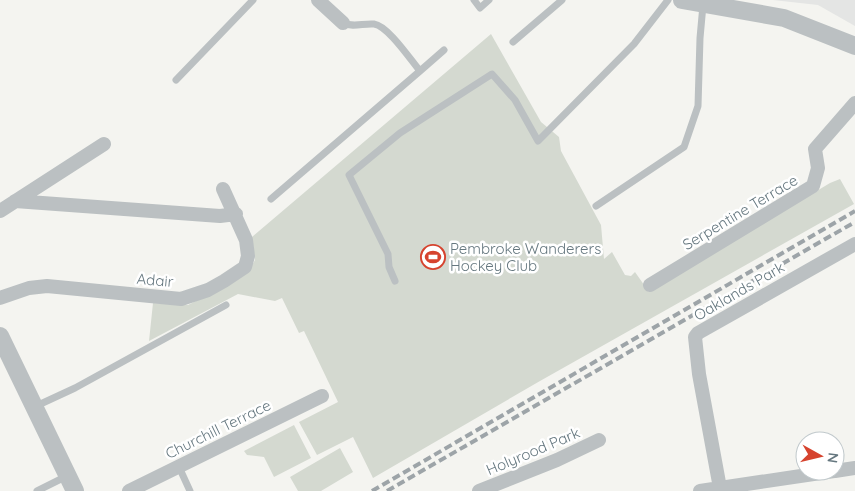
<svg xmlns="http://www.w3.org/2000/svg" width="855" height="491" font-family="Quicksand,sans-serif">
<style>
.built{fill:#e4e5e4}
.green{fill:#d4d9d0}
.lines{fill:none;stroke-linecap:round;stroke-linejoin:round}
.service{stroke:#bbc0c2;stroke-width:7}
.minor{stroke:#bbc0c2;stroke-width:14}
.tertiary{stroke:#bbc0c2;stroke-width:18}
.rail{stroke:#9da4a8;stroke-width:4;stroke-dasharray:8 4;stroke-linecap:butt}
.labels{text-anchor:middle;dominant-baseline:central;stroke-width:5;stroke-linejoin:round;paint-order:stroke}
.street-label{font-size:15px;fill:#65777f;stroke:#fff}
.poi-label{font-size:15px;fill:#65777f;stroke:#fff;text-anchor:start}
</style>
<rect width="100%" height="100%" fill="#f4f4f0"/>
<path class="built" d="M773 0H855V26L818 5Z"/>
<path class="green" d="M491 34 541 122 559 137 561 151 601 225 604 259 612 252 625 275 631 276 635 272 649 292 830 183 840 179 854 204 540 381 373 478 353 437 317 455 299 422 338 402 304 331 299 333 282 298 275 301 238 294 149 341 153 303 188 305 237 280 250 269 255 260 252 237Z
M294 425 311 458 274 477 264 457 247 455 244 451Z
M340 448 353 472 321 491H298L290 477Z"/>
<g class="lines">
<path class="service" d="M474 0 480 8 489 0
M513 42 562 0
M420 71 444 50
M176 80 253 0
M271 199 420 71C410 59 388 26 374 24 363 23 354 28 343 23
M596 206 684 147 698 106 700 38 703 5
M395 281 389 267 388 254 349 175 400 133 492 74 515 100 538 141 634 44 668 0
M34 407 75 388 226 305
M179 467 190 491
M37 491 67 476"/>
<path class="minor" d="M318 0 343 23
M15 201 220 216 236 214
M0 211 104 144
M650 285 813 186 818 168 815 149 855 103
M0 298 29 288 47 286 181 299 208 290 224 281 245 267 248 256 246 240 223 189
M835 471 855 468
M720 488 699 374 695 337 698 333 855 244
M129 491 322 396
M479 491 557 460 599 440
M700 491 834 471"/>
<path class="tertiary" d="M682 0 784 18 855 46
M0 336 75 491"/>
<path class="rail" d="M372 491 855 211
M387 491 855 222"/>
</g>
<defs>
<symbol id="stadium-ring" viewBox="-11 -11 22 22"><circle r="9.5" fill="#fff" stroke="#d6432e" stroke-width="1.5"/><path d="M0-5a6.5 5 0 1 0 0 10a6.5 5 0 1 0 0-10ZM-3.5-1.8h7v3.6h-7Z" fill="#d6432e"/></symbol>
</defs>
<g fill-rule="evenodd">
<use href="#stadium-ring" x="419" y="243" width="28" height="28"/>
</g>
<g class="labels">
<g class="street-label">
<text transform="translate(740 212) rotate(-31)">Serpentine Terrace</text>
<text transform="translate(155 280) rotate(5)">Adair</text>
<text transform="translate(739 291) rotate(-30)">Oaklands Park</text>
<text transform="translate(218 429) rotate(-26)">Churchill Terrace</text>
<text transform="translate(533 451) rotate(-23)">Holyrood Park</text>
</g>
<g class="poi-label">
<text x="450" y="248">Pembroke Wanderers<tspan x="450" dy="17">Hockey Club</tspan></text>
</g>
</g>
<g transform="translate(820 456) rotate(98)"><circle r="24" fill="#ffffff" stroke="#c1c9cc"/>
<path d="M0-4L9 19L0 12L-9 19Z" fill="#d6432e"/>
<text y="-8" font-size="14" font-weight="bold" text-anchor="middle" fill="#65777f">N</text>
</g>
</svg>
